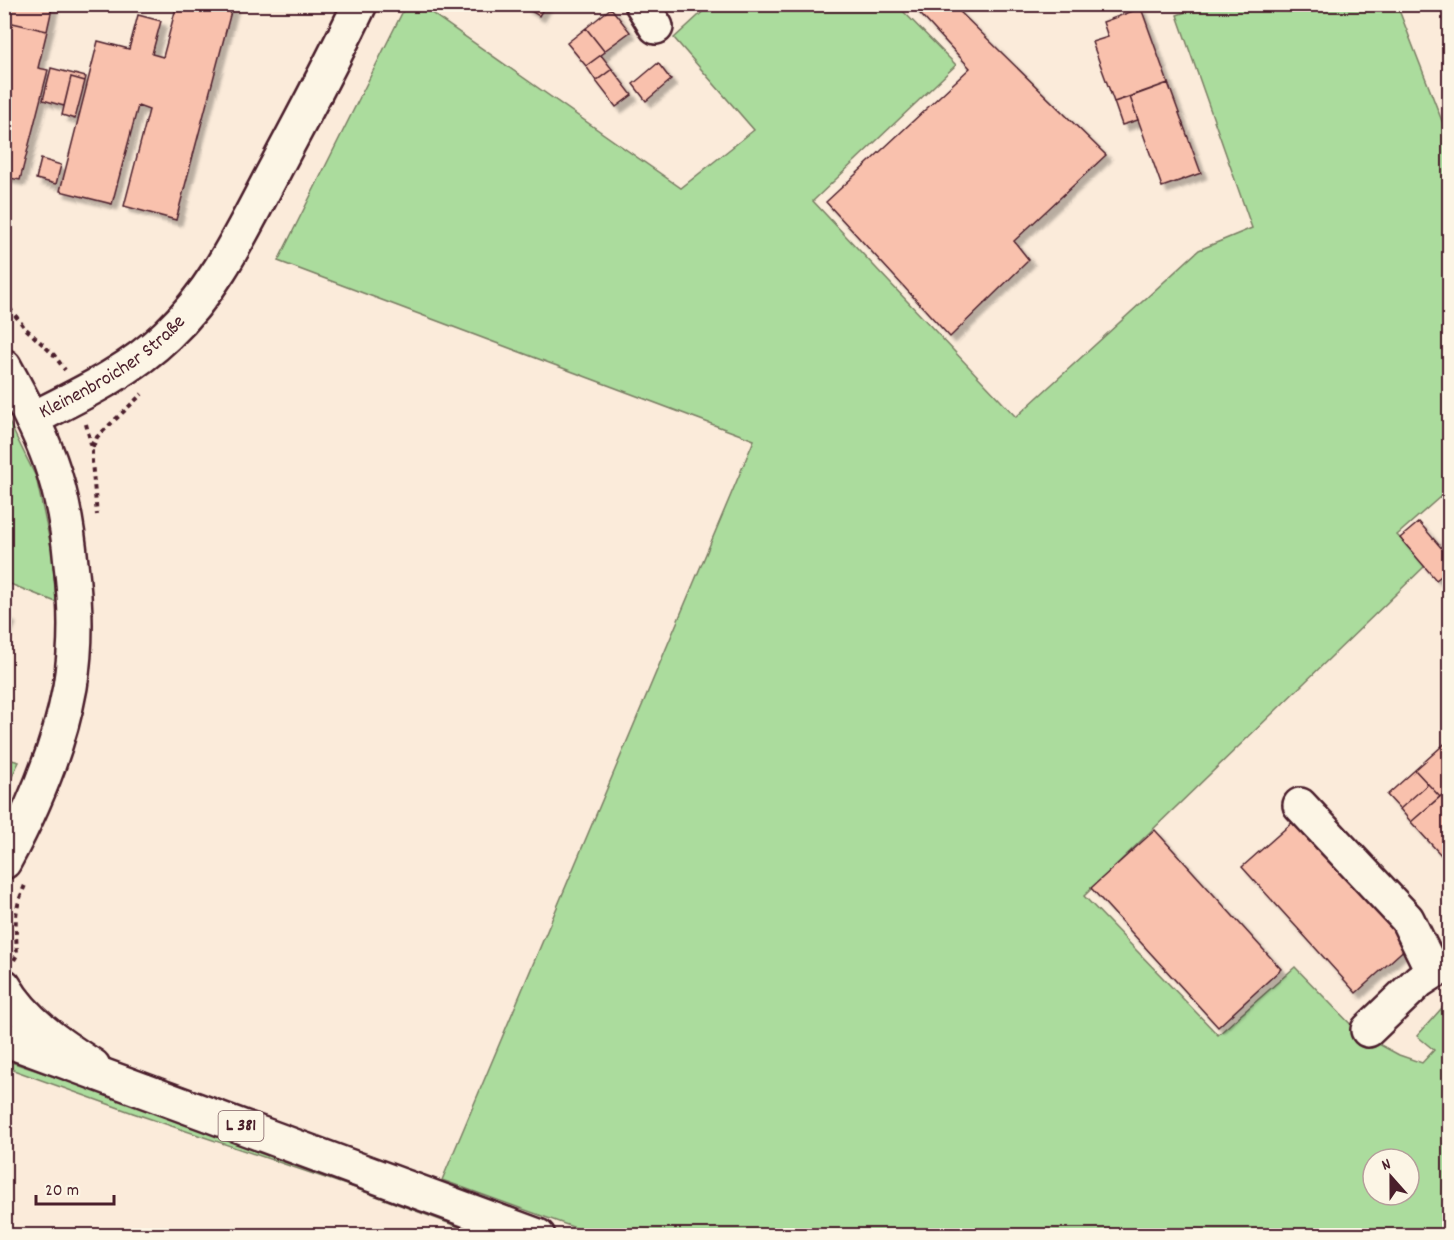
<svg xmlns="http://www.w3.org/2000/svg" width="1454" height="1240" font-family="Dekko,sans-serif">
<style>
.green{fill:#abdc9d;stroke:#7a7e64;stroke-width:1.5;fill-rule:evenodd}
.building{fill:#f9c1ad;stroke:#4a1f2b;stroke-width:1.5;filter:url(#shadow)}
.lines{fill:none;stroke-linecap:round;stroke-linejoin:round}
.minor-casing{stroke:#4a1f2b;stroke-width:38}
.major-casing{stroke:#4a1f2b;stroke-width:38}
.path{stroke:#4a1f2b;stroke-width:4;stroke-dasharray:4.5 4.5;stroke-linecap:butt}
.minor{stroke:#fcf5e5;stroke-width:33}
.major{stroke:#fcf5e5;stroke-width:33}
.labels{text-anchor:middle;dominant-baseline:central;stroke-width:4.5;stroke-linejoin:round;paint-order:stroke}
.shield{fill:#fcf5e5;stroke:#7f5f63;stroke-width:1.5}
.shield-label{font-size:18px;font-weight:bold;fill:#4a1f2b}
.street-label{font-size:20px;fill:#4a1f2b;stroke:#fcf5e5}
</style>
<defs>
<filter id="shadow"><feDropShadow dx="5.5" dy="5.5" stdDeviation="1.5" flood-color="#0004"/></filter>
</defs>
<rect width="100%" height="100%" fill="#fbebda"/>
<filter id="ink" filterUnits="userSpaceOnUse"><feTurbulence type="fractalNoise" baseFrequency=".0167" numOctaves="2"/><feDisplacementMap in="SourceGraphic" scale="12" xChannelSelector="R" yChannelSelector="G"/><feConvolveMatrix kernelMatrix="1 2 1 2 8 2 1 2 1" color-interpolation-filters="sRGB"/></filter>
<g filter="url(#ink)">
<path class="green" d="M1208 4 1397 5 1449 139V489L1397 535 1426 565 1084 896 1218 1035 1295 967 1360 1034 1399 1055 1422 1063 1434 1050 1417 1036 1449 1000V1235H595L442 1180 754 440 278 261 406 5H420L681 188 754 130 674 38 710 5H897L956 65 813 201 1016 417 1199 250 1252 228 1177 15ZM1373 1159H1409V1195H1373Z
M4 412 36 477 52 551 56 602 5 582Z
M5 758 19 762 5 791 4 758Z
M5 1060 286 1155 502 1235H480L352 1187 133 1113 5 1067Z"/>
<path class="building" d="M4 4H53L47 31 4 21Z
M177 4H233L176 220 124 206 149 110 138 106 112 204 60 191 98 41 129 49 138 15 161 21 152 54 163 57Z
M527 4H546L539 16 525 7Z
M911 4H952L1106 155 1014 241 1029 260 950 337 826 202 970 68Z
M611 8 630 32 604 51 586 28Z
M1141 8 1168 83 1114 102 1092 42 1108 37 1103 22Z
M4 21 47 31 38 68 48 70 20 180 4 177Z
M586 28 605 52 586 66 567 43Z
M601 55 612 69 596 81 586 66Z
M658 63 671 80 646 101 633 84Z
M51 68 86 77 85 81 71 77 64 106 43 100Z
M612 69 632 95 616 107 596 81Z
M71 77 85 81 75 119 62 115Z
M1168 83 1201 173 1162 187 1130 97Z
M1130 97 1138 120 1122 125 1114 102Z
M41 159 61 165 56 184 36 179Z
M1419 522 1450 558V569L1436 580 1400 538Z
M4 615 10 618 4 632Z
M1450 739V788L1440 797 1415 770Z
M1415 770 1428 784 1400 809 1387 795Z
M1428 784 1440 797 1411 822 1400 809Z
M1450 788V849L1442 856 1411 822Z
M1295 820 1409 945 1356 993 1242 867Z
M1155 830 1281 969 1218 1027 1091 888Z
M1450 849V864L1442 856Z
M8 1229 21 1236H5Z"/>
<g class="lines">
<defs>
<g id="minor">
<path d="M642 4 656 27"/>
<path d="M4 366C21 397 38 428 50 461 62 494 68 529 71 564 76 604 77 646 70 687 59 748 34 807 4 862"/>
<path id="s1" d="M32 419C79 395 129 372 167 335 216 289 243 229 274 171 303 116 333 61 360 4"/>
<path d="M1300 805 1407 919 1433 972"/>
<path d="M4 986C24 1021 60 1045 93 1066"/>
<path d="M1368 1030 1419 981 1433 972 1450 965"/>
</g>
<path id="major" d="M4 1039 538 1236"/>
</defs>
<use href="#minor" class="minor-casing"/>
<use href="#major" class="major-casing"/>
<path class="path" d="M4 301 25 328 54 355 65 370
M86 424 92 448V462L97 515
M93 447 97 437 142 394
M14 960 17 955C16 923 12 914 26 883"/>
<use href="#minor" class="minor"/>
<use href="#major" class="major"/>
</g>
</g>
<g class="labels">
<rect class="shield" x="218.5" y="1111" width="45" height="30" rx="4.5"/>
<g class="shield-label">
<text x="241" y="1126">L 381</text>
</g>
<g class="street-label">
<text stroke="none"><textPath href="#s1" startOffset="96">Kleinenbroicher Straße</textPath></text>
</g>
</g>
<rect width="1454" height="1240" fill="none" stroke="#fcf5e5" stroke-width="24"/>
<rect x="12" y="12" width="1430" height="1216" fill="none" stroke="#4a1f2b" stroke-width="2" filter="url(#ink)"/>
<g transform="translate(1391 1177) rotate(339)"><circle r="28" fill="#fcf5e5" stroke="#b59f9b" stroke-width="1.5"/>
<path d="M0-4.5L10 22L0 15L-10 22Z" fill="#4a1f2b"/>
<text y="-9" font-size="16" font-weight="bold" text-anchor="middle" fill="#4a1f2b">N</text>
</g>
<path d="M36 1195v9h78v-9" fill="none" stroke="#4a1f2b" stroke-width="3"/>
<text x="45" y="1195" font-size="18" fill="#4a1f2b" stroke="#fcf5e5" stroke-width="4.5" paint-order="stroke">20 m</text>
</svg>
